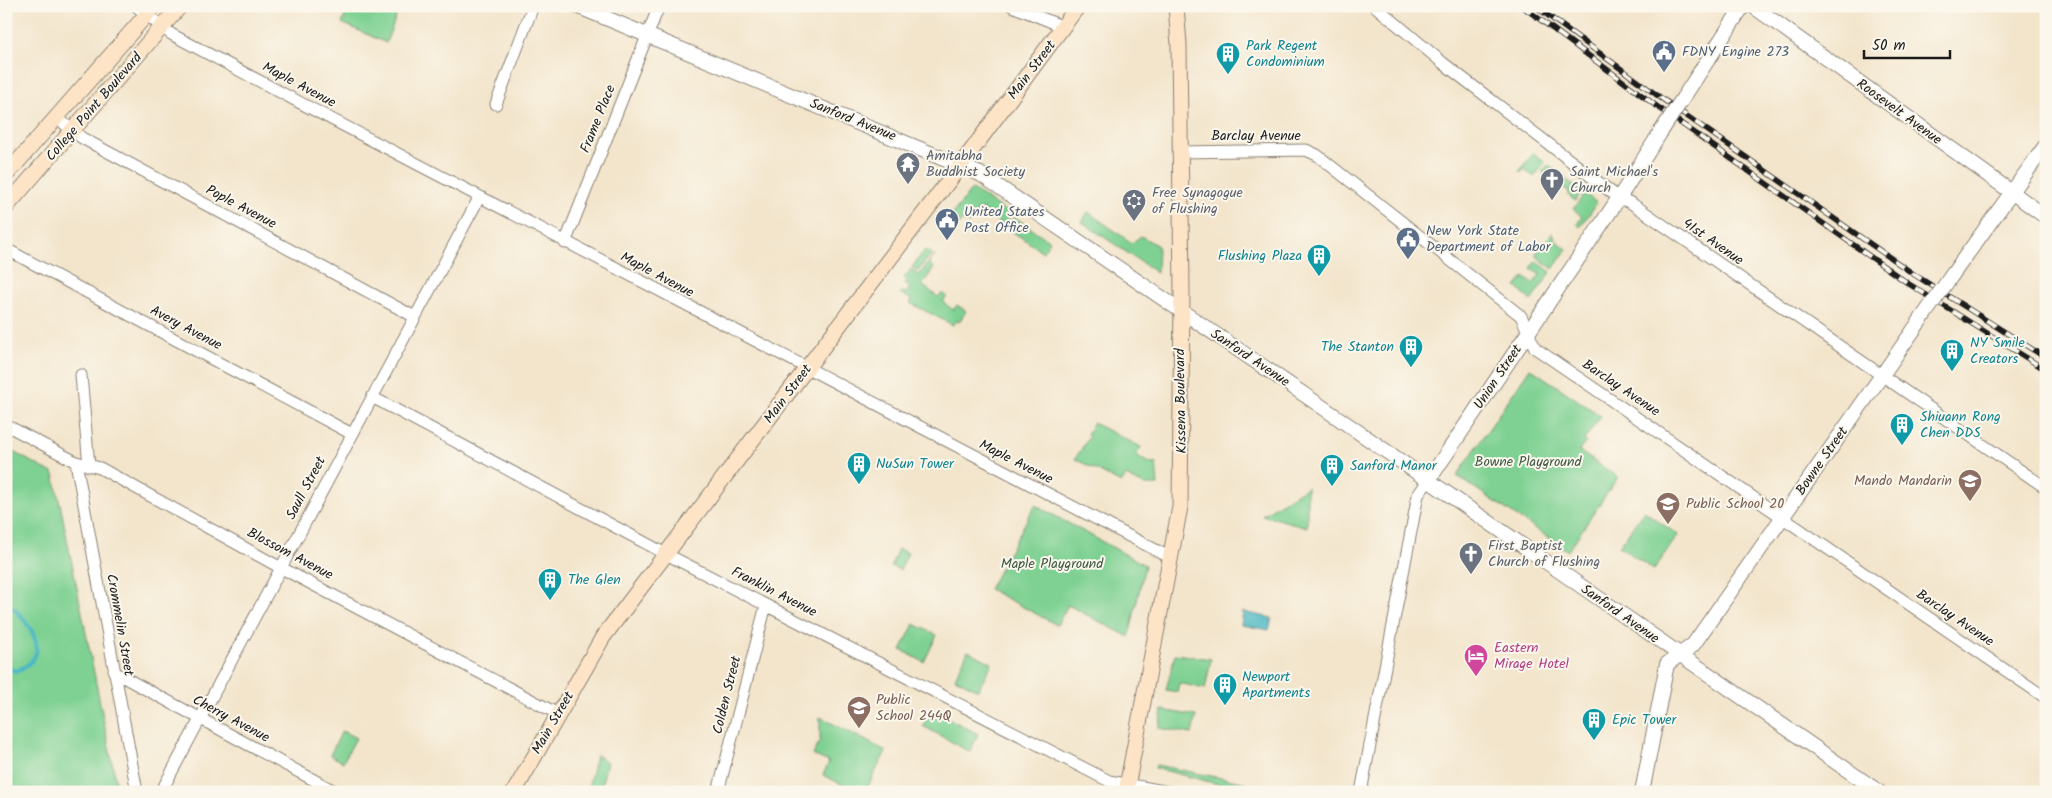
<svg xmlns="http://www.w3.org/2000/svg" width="2052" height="798" font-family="Kalam,sans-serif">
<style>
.green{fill:#7fd193;stroke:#4e7658}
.water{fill:#4ab8c3;stroke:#336a70}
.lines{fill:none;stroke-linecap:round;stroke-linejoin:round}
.stream{stroke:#4ab8c3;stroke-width:4}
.minor-casing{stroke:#888074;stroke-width:13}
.tertiary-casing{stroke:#888074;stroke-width:16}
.secondary-casing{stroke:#888074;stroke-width:17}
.minor{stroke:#fff;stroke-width:11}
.tertiary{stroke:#fff;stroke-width:14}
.secondary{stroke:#fee4c6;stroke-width:15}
.rail-casing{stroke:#1c1c1c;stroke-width:5.5}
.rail{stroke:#fbf7ec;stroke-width:4;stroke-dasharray:11;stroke-linecap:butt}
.tertiary-bridge-casing{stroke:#888074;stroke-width:16;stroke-linecap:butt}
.tertiary-bridge{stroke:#fff;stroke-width:14}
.labels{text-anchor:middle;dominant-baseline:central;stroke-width:4;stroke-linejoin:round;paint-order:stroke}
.culture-label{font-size:14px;fill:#0d838f;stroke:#fbf7ec;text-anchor:start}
.service-label{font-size:14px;fill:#4e5e75;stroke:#fbf7ec;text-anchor:start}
.street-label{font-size:14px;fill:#1c1c1c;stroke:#fbf7ec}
.worship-label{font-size:14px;fill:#5b616d;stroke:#fbf7ec;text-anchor:start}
.park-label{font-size:14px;fill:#3f5b46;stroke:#fbf7ec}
.education-label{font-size:14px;fill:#785e54;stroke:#fbf7ec;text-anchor:start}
.hotel-label{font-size:14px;fill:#b23c85;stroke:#fbf7ec;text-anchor:start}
</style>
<rect width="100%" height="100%" fill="#fbf7ec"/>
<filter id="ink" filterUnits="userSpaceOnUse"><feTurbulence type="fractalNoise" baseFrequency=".02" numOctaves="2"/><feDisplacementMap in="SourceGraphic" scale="10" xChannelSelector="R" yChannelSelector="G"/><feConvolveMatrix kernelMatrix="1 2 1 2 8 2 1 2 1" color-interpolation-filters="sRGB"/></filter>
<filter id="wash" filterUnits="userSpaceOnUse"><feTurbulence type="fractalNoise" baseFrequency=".0096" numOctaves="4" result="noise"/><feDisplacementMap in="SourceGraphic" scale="20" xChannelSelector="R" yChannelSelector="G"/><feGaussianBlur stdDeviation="1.12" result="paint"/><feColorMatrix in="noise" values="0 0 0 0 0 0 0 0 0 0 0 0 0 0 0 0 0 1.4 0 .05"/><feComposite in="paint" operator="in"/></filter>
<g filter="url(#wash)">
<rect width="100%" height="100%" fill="#f3e5cc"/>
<path class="green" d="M349 6H400L386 43 342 23Z
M1534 153 1545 162 1534 177 1524 169 1521 173 1519 171Z
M1548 165 1582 192 1575 201 1568 195 1569 192 1542 171Z
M972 189 1011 215 1004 226 980 208 968 224 962 220 956 228 951 227 947 221Z
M1585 194 1597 203 1580 227 1577 224 1582 217 1573 209Z
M1088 212 1132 243 1141 236 1158 246 1157 273 1082 222Z
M1014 217 1050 241 1043 252 1007 228Z
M1552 233 1555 236 1554 239 1567 249 1553 269 1535 255Z
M925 250 932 253 918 271 912 267Z
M935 254 929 264 934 268 922 285 938 297 942 293 947 296 943 302 953 310 957 305 966 311 959 322 956 321 953 325 910 303 912 300 900 293 902 291 906 293 910 288 905 284 907 281 904 278 911 269 919 275Z
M1536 261 1551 272 1531 301 1516 287 1524 277 1533 284 1540 275 1531 268Z
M1530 368 1601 416 1584 440 1586 442 1579 451 1618 477 1568 551 1457 476Z
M1093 423 1141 447 1136 456 1152 464 1156 463 1158 485H1144L1126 476 1121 483 1075 459 1089 437 1087 435Z
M6 448 54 474 118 792H6Z
M1307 487V527L1262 515Z
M1035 505 1145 565 1129 637 1068 605 1057 625 989 589Z
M1644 511 1678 535 1654 570 1619 546Z
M898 549 908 553 900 570 891 566Z
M914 624 937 635 924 662 901 650Z
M968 651 992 663 978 690 955 678Z
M1175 654 1211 659 1205 689 1179 683 1177 692 1166 690Z
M931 709 978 734 970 752 923 726Z
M1162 710 1196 716 1192 734 1159 728Z
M820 717 886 751 865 792H857L823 775 829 762 813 755 820 740Z
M342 731 356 738 343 762 330 755Z
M596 755 607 762 600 792H587Z
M1156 765 1247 783 1246 791 1155 768Z"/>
<path class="water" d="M1243 612 1272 618 1269 630 1241 625Z"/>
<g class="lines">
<path class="stream" d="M6 605C14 607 19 613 24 620 40 640 44 660 16 671L6 668"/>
</g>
</g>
<g filter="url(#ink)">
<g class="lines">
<defs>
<path id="minor" d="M136 6 171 34C503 211 836 386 1171 558
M1012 6 1064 27
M1375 6 1443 63 1619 198 1631 203 2046 488
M496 104 533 6
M56 117 82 138 415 317
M1180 152 1306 150 1317 155 1521 316 1535 348 2046 698
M565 243 659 6
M6 249 352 434
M81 375 89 466
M372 397 666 554 1109 781 1169 792
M6 425 76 462 100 468 272 563 558 714
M76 462 137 792
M114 672 336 792
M161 792 479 198
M718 792 766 605
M1361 792 1418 495 1428 481"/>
<path id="tertiary" d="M577 6 980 174 1315 402 1879 792
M1753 6 2046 217
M1683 98 1743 6
M1952 275 2046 145
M1428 481 1619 198 1660 133
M1642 792 1667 664 1693 645 1922 318"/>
<path id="secondary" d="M6 175 154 6
M6 207 180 6
M514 792 603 637 969 154 1078 6
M1126 792 1180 507 1182 291 1179 45 1176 6"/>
</defs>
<use href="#minor" class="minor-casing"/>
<use href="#tertiary" class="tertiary-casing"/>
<use href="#secondary" class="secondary-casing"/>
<use href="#minor" class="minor"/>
<use href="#tertiary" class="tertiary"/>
<use href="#secondary" class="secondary"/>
<defs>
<path id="rail" d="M1522 6 1655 105 1909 284 2046 370
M1535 6 1661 98 1915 275 2046 358"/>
</defs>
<use href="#rail" class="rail-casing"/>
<use href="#rail" class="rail"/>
<defs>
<path id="tertiary-bridge" d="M1660 133 1683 98
M1922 318 1952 275"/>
</defs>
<use href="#tertiary-bridge" class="tertiary-bridge-casing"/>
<use href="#tertiary-bridge" class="tertiary-bridge"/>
</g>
</g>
<defs>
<symbol id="civic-pin" viewBox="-11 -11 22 30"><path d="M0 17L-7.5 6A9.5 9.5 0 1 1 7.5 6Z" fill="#5c6f8a" stroke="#fbf7ec"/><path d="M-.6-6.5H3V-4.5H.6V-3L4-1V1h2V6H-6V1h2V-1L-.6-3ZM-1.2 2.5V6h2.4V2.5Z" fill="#fff"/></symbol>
<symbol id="building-pin" viewBox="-11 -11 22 30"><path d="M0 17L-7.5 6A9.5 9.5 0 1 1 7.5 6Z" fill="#0f9aa8" stroke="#fbf7ec"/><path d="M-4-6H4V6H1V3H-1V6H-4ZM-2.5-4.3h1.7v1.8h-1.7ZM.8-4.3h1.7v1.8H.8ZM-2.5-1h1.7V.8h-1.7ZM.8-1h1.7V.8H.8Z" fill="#fff"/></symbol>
<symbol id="temple-pin" viewBox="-11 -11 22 30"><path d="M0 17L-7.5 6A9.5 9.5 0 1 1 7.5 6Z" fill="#6b7280" stroke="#fbf7ec"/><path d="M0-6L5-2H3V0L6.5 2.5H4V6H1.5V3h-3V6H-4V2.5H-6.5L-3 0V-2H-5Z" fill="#fff"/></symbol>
<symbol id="church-pin" viewBox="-11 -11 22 30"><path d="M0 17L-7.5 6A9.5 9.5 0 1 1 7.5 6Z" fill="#6b7280" stroke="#fbf7ec"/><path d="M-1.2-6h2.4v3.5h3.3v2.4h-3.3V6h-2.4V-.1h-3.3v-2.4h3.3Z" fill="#fff"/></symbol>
<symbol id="synagogue-pin" viewBox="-11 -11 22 30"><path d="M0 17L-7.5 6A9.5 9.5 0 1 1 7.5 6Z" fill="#6b7280" stroke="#fbf7ec"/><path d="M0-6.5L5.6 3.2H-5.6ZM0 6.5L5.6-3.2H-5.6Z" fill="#fff"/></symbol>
<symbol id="school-pin" viewBox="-11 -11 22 30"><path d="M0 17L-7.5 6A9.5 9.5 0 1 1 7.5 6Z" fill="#8d6e63" stroke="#fbf7ec"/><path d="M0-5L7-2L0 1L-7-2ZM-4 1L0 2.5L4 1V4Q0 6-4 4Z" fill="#fff"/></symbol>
<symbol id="hotel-pin" viewBox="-11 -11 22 30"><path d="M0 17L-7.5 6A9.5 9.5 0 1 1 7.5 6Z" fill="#d1479c" stroke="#fbf7ec"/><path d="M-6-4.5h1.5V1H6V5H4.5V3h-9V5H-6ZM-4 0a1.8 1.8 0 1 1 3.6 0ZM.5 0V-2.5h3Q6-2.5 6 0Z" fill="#fff"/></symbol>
</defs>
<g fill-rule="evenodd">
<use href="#civic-pin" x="1650" y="38" width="28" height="38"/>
<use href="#building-pin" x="1214" y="40" width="28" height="38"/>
<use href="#temple-pin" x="894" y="150" width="28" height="38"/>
<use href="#church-pin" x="1538" y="166" width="28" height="38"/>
<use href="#synagogue-pin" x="1120" y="187" width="28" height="38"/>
<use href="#civic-pin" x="933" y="206" width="28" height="38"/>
<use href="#civic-pin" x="1394" y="225" width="28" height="38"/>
<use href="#building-pin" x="1305" y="242" width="28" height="38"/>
<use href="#building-pin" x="1397" y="333" width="28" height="38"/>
<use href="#building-pin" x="1938" y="337" width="28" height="38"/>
<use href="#building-pin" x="1888" y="411" width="28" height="38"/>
<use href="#building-pin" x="845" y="450" width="28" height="38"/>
<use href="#building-pin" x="1318" y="452" width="28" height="38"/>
<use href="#school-pin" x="1956" y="467" width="28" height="38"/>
<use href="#school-pin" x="1654" y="490" width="28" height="38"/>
<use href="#church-pin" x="1457" y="540" width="28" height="38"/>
<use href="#building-pin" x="536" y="566" width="28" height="38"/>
<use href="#hotel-pin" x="1462" y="642" width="28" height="38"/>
<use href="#building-pin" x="1211" y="671" width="28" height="38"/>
<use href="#school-pin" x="845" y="694" width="28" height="38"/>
<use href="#building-pin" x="1580" y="706" width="28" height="38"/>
</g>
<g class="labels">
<g class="culture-label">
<text x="1246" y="46">Park Regent<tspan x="1246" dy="16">Condominium</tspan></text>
<text x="1302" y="256" text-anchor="end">Flushing Plaza</text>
<text x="1970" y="343">NY Smile<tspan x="1970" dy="16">Creators</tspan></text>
<text x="1394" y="347" text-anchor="end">The Stanton</text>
<text x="1920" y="417">Shiuann Rong<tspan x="1920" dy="16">Chen DDS</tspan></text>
<text x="876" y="464">NuSun Tower</text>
<text x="1350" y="466">Sanford Manor</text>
<text x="568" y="580">The Glen</text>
<text x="1242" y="677">Newport<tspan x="1242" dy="16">Apartments</tspan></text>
<text x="1612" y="720">Epic Tower</text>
</g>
<g class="service-label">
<text x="1682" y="52">FDNY Engine 273</text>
<text x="964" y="212">United States<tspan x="964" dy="16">Post Office</tspan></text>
<text x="1426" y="231">New York State<tspan x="1426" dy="16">Department of Labor</tspan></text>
</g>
<g class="street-label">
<text transform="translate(1032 70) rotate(-53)">Main Street</text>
<text transform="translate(299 85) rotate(28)">Maple Avenue</text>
<text transform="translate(94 107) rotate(-49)">College Point Boulevard</text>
<text transform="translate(1899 112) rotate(36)">Roosevelt Avenue</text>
<text transform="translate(598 119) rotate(-68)">Frame Place</text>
<text transform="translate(853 120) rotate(22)">Sanford Avenue</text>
<text x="1256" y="136">Barclay Avenue</text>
<text transform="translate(241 207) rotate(28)">Pople Avenue</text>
<text transform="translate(1713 242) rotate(35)">41st Avenue</text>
<text transform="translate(657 275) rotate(28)">Maple Avenue</text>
<text transform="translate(186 328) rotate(28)">Avery Avenue</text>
<text transform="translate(1250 358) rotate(34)">Sanford Avenue</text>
<text transform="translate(1498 377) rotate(-56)">Union Street</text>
<text transform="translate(1621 388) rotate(34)">Barclay Avenue</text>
<text transform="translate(788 394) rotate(-53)">Main Street</text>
<text transform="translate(1181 401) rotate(-91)">Kissena Boulevard</text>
<text transform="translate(1822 461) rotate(-55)">Bowne Street</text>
<text transform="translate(1016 462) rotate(27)">Maple Avenue</text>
<text transform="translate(306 488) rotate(-62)">Saull Street</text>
<text transform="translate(290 554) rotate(28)">Blossom Avenue</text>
<text transform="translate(774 592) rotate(27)">Franklin Avenue</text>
<text transform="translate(1620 614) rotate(35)">Sanford Avenue</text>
<text transform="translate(1955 618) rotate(34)">Barclay Avenue</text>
<text transform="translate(120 625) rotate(80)">Crommelin Street</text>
<text transform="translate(727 695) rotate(-76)">Colden Street</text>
<text transform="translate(231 719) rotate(28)">Cherry Avenue</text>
<text transform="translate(553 723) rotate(-60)">Main Street</text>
</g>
<g class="worship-label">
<text x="926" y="156">Amitabha<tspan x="926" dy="16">Buddhist Society</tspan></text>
<text x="1570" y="172">Saint Michael's<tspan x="1570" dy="16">Church</tspan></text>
<text x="1152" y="193">Free Synagogue<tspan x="1152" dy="16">of Flushing</tspan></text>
<text x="1488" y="546">First Baptist<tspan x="1488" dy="16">Church of Flushing</tspan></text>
</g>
<g class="park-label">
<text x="1528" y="462">Bowne Playground</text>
<text x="1052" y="564">Maple Playground</text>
</g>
<g class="education-label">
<text x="1952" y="481" text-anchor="end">Mando Mandarin</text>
<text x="1686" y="504">Public School 20</text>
<text x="876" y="700">Public<tspan x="876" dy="16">School 244Q</tspan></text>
</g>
<g class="hotel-label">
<text x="1494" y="648">Eastern<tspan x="1494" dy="16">Mirage Hotel</tspan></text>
</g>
</g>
<rect width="2052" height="798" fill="none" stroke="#fbf7ec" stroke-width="25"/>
<path d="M1864 50v8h86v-8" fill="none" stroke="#1c1c1c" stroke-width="2.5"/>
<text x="1872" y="50" font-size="15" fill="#1c1c1c" stroke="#fbf7ec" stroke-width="4" paint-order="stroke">50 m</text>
</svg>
